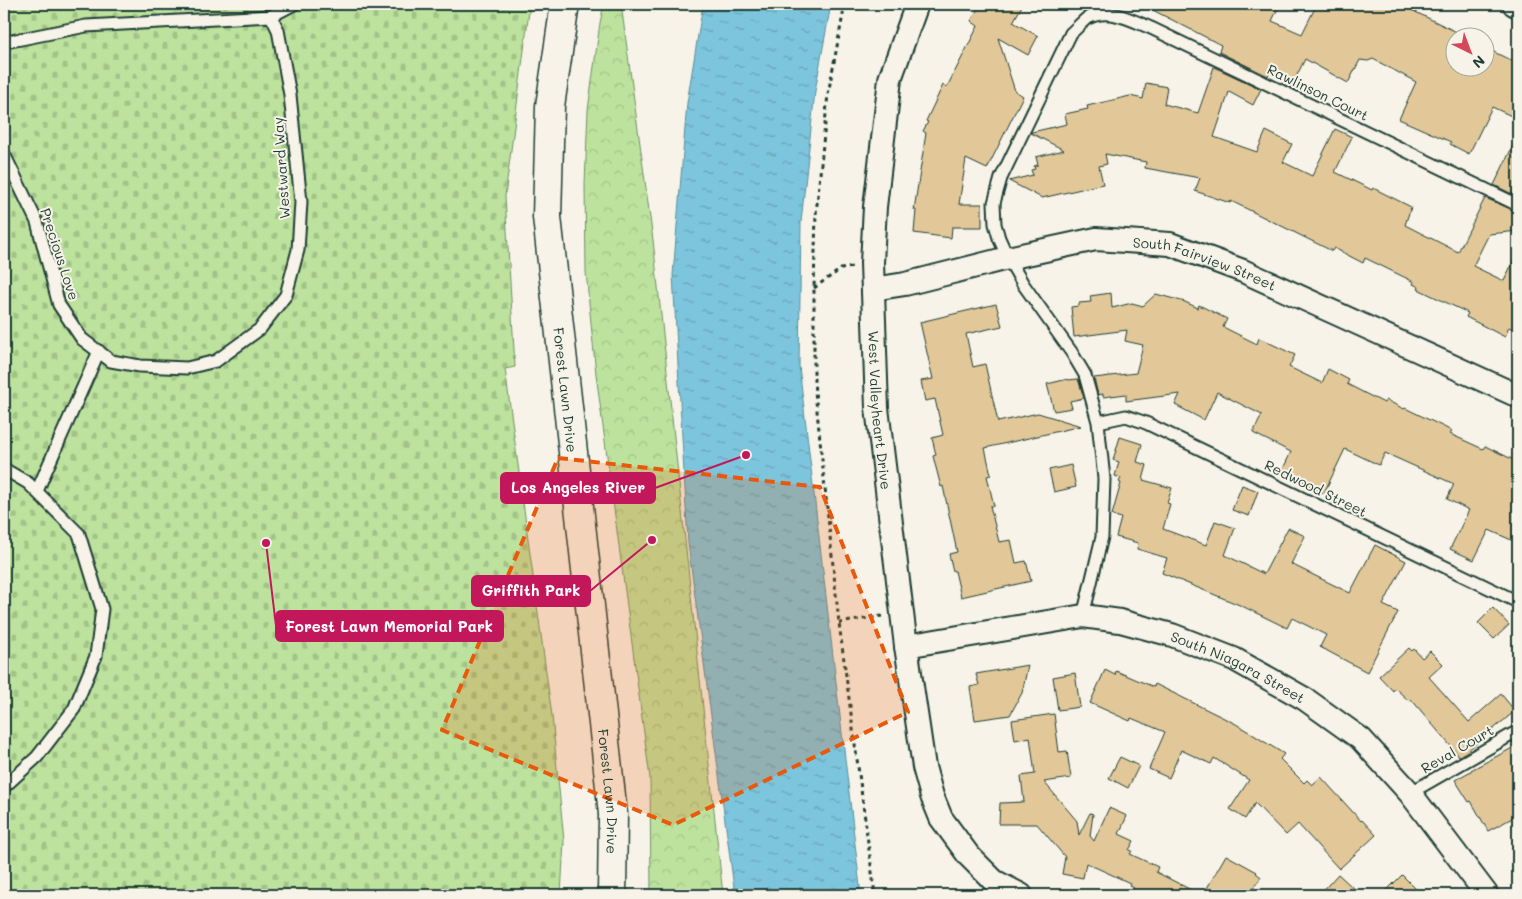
<svg xmlns="http://www.w3.org/2000/svg" width="1522" height="899" font-family="Mali,sans-serif">
<style>
.cemetery{fill:url(#cemetery-stones);stroke:#6e9068}
.park{fill:url(#park-crowns);stroke:#6e9068}
.water{fill:url(#water-ripples);stroke:#578f99}
.building{fill:#e2c898;stroke:#1f3d34}
.lines{fill:none;stroke-linecap:round;stroke-linejoin:round}
.lane-casing{stroke:#1f3d34;stroke-width:15}
.street-casing{stroke:#1f3d34;stroke-width:26}
.secondary-casing{stroke:#1f3d34;stroke-width:31}
.path{stroke:#1f3d34;stroke-width:3;stroke-dasharray:4 4;stroke-linecap:butt}
.lane{stroke:#f7f3e8;stroke-width:11}
.street{stroke:#f7f3e8;stroke-width:22}
.secondary{stroke:#f7f3e8;stroke-width:28}
.marked{fill:#e8590c;fill-opacity:0.2;stroke:#e8590c;stroke-width:4;stroke-dasharray:10 6;stroke-linejoin:round}
.labels{text-anchor:middle;dominant-baseline:central;stroke-width:4;stroke-linejoin:round;paint-order:stroke}
.street-label{font-size:14px;fill:#1f3d34;stroke:#f7f3e8}
.leader{fill:none;stroke:#c2185b;stroke-width:2}
.callout-dot{fill:#c2185b;stroke:#f7f3e8;stroke-width:2}
.callout{fill:#c2185b;stroke:#c2185b;stroke-width:2}
.callout-label{font-size:15px;text-anchor:middle;font-weight:bold;fill:#fff}
</style>
<defs>
<pattern id="cemetery-stones" width="16" height="16" patternUnits="userSpaceOnUse" patternTransform="scale(1.25)"><rect width="16" height="16" fill="#bde29d"/><path d="M2 7V4a2 2 0 0 1 4 0v3zM10 15v-3a2 2 0 0 1 4 0v3z" fill="#a2c388"/></pattern>
<pattern id="park-crowns" width="20" height="18" patternUnits="userSpaceOnUse" patternTransform="scale(1.25)"><rect width="20" height="18" fill="#bde29d"/><path d="M2 6a3 3 0 1 1 6 0M12 15a3 3 0 1 1 6 0" fill="none" stroke="#a2c388"/></pattern>
<pattern id="water-ripples" width="26" height="14" patternUnits="userSpaceOnUse" patternTransform="scale(1.25)"><rect width="26" height="14" fill="#7dc5dd"/><path d="M2 4q2-2 4 0t4 0M15 11q2-2 4 0t4 0" fill="none" stroke="#66a1b4"/></pattern>
</defs>
<rect width="100%" height="100%" fill="#f7f3e8"/>
<filter id="ink" filterUnits="userSpaceOnUse"><feTurbulence type="fractalNoise" baseFrequency=".02" numOctaves="2"/><feDisplacementMap in="SourceGraphic" scale="10" xChannelSelector="R" yChannelSelector="G"/><feConvolveMatrix kernelMatrix="1 2 1 2 8 2 1 2 1" color-interpolation-filters="sRGB"/></filter>
<g filter="url(#ink)">
<path class="cemetery" d="M4 4H530L505 196 515 367 505 369 552 716 564 841 561 895H4Z"/>
<path class="park" d="M604 4H621L653 240 723 895H651L650 778 596 374 586 272 585 184 588 110 600 23Z"/>
<path class="water" d="M703 4H831L815 91 801 222 799 366 861 895H735L688 544 673 275 687 103Z"/>
<path class="building" d="M981 4H1023L1013 22 1038 36 1028 55 998 38 1015 91 1023 96 987 169 966 159 959 204H982V227H952L951 238 914 233 916 210H914L926 133 923 131 928 122 926 121 943 85 947 87 978 26 971 21Z
M1141 4H1280L1272 21 1302 34 1317 4H1399L1467 37 1454 38V68H1484V47L1518 64V119L1492 107 1469 154 1450 144 1451 142 1399 119 1416 82 1373 59 1368 61 1360 60 1348 83 1305 59 1293 83 1270 71 1268 76 1219 52 1221 45Z
M1214 67 1261 89 1253 105 1229 92 1214 137 1257 152 1266 131 1292 144 1283 162 1312 176 1335 129 1352 137 1335 172 1372 190 1373 188 1411 207 1405 225 1458 252 1485 198 1518 212V231L1489 234 1473 266 1504 281 1518 251V319L1513 329 1509 327 1505 337 1466 317 1468 313 1418 289 1419 287 1413 284 1414 282 1404 277 1365 258 1363 263 1334 248 1332 251 1231 201 1230 203 1195 191 1200 178 1145 168 1146 162 1105 154 1107 164 1099 166 1103 184 1042 198 1009 181 1033 175 1031 170 1035 169 1034 166 1038 165 1036 157 1064 150 1031 133 1032 132 1067 124 1065 114 1088 109 1087 106 1130 96 1143 99 1146 83 1167 87 1164 104 1198 113Z
M1518 135V197L1494 185Z
M1111 293 1112 308 1132 303 1143 306 1156 294 1185 302 1198 308 1199 305 1227 319 1223 327 1257 344 1259 338 1295 355 1289 367 1322 383 1328 369 1349 380 1347 384 1384 403 1386 400 1404 409 1405 408 1452 431 1450 434 1483 449 1485 446 1518 462V543L1489 530 1474 560 1450 549 1469 510 1447 499 1454 484 1385 453 1379 465 1345 449 1324 493 1303 483 1304 481 1282 471 1291 452 1253 433 1262 415 1217 392 1204 420 1175 405 1180 394 1126 401V394L1103 397V394L1098 395 1094 378 1136 373 1143 345 1125 341 1127 330 1074 337 1071 307 1079 306V303L1091 302 1090 296Z
M996 304 1002 326 966 334 973 367 985 364 998 422 1038 413 1081 426 985 448 991 475 987 476 994 506H990L999 542 1011 540 1016 563 1026 561 1031 581 961 597 955 571H953L949 554 957 552 943 486 941 487 933 456 936 455 932 438 943 435 935 399 925 401 921 381 933 379 920 322Z
M1068 379V380L1078 379 1084 398 1070 401 1072 408 1054 411 1047 384Z
M1120 437 1142 444 1137 462 1147 465 1143 480 1172 488 1167 503 1170 504 1163 529 1206 545 1215 521 1235 528 1225 555 1264 574 1288 528 1305 536 1291 564 1350 593 1375 545 1406 561 1383 605 1398 612 1367 672 1320 647 1326 635 1292 618 1287 628 1242 606 1162 573 1167 558 1137 549 1138 543 1116 537 1121 518 1112 515 1121 483 1119 482 1121 478 1115 476 1119 462 1113 460Z
M1071 465 1076 487 1054 492 1049 470Z
M1242 485 1258 491 1249 516 1232 510Z
M1493 608 1509 625 1494 639 1478 623Z
M1409 648 1412 651 1414 649 1422 658 1430 651 1443 664 1429 677 1469 722 1501 694 1515 711 1466 752 1459 756 1411 699 1409 701 1395 688 1393 691 1379 676Z
M1028 665 1022 693 1010 715 975 720 970 687 979 685 976 674Z
M1105 670 1115 675 1116 671 1154 687 1155 684 1236 724 1284 754 1280 759 1304 783 1307 780 1312 785 1321 777 1361 821 1362 820 1376 835 1339 869 1298 824 1286 835 1255 803 1245 819 1230 809 1249 780 1214 758 1211 764 1181 750 1169 778 1149 769 1165 732 1131 718 1130 721 1090 703Z
M1075 673 1080 707 1058 710 1053 677Z
M1054 714 1059 752 1067 751 1071 778 1044 782 1077 821 1079 835 1090 813 1093 814 1090 836 1094 841 1109 808 1127 816 1119 834 1134 841 1129 850 1132 851 1130 854 1158 867 1156 872 1201 895H1130L1134 888 1129 885 1130 883 1086 863 1083 878 1062 874 1065 857 1037 824H999L1000 803 1024 802 1021 776 1035 774 1030 737 1015 740 1012 720Z
M1518 745V815L1488 831 1471 801 1469 802 1455 780 1471 771V770Z
M1120 757 1139 766 1128 788 1109 778Z
M1226 855 1257 872 1256 873 1261 877 1249 895H1203Z
M1338 874 1361 895H1319Z
M1402 875 1422 895H1382Z"/>
<g class="lines">
<defs>
<path id="lane" d="M4 41H11L86 26 271 16 294 4
M4 154 37 222 59 305 82 339 111 361 140 366 187 368 216 361 260 329 286 295 298 250 301 202 290 95 278 30 271 16
M1098 422 1126 416 1146 423 1518 602
M4 469 28 483 79 534 102 609 96 656 74 709 37 757 4 787
M37 491 99 351
M1083 616 1102 537 1104 479 1098 422 1085 375 1072 353 1023 284 1008 258 999 238 995 224 994 203 1001 178 1071 33C1076 29 1081 23 1086 19 1108 6 1131 20 1151 28L1518 205
M1410 793 1518 731"/>
<g id="street">
<path id="s1" d="M917 4 890 79 875 207 872 263 877 408 906 646 924 767 932 796 941 818 969 856 994 881 1021 895"/>
<path d="M1514 4 1518 6"/>
<path id="s2" d="M873 289 905 284 1008 258 1096 239 1170 244 1243 271 1518 396"/>
<path id="s3" d="M906 646 1083 616 1120 621 1172 635 1234 659 1305 699 1361 739 1410 793 1487 895"/>
</g>
<g id="secondary">
<path id="s4" d="M565 4 550 106 547 217 613 814 612 895"/>
</g>
</defs>
<use href="#lane" class="lane-casing"/>
<use href="#street" class="street-casing"/>
<use href="#secondary" class="secondary-casing"/>
<path class="path" d="M845 4 828 94 816 214 814 288V382L839 623 875 895
M814 288 841 269 852 267
M839 623 882 616"/>
<use href="#lane" class="lane"/>
<use href="#street" class="street"/>
<use href="#secondary" class="secondary"/>
</g>
</g>
<path class="marked" d="M558 458 820 487 908 712 673 825 442 730Z"/>
<g class="labels">
<g class="street-label">
<text transform="translate(1318 92) rotate(26)">Rawlinson Court</text>
<text transform="translate(281 168) rotate(-94)">Westward Way</text>
<text transform="translate(60 254) rotate(72)">Precious Love</text>
<text stroke="none"><textPath href="#s2" startOffset="341">South Fairview Street</textPath></text>
<text stroke="none"><textPath href="#s4" startOffset="388">Forest Lawn Drive</textPath></text>
<text stroke="none"><textPath href="#s1" startOffset="412">West Valleyheart Drive</textPath></text>
<text transform="translate(1316 488) rotate(26)">Redwood Street</text>
<text stroke="none"><textPath href="#s3" startOffset="344">South Niagara Street</textPath></text>
<text transform="translate(1457 749) rotate(-30)">Reval Court</text>
<text stroke="none"><textPath href="#s4" startOffset="792">Forest Lawn Drive</textPath></text>
</g>
</g>
<path class="leader" d="M746 455L655 488M652 540L590 591M266 543L276 626"/>
<g class="callout-dot">
<circle cx="746" cy="455" r="5"/>
<circle cx="652" cy="540" r="5"/>
<circle cx="266" cy="543" r="5"/>
</g>
<g class="callout">
<rect x="501" y="473" width="154" height="30" rx="5"/>
<rect x="472" y="576" width="118" height="30" rx="5"/>
<rect x="276" y="611" width="227" height="30" rx="5"/>
</g>
<g class="callout-label">
<text x="578" y="493">Los Angeles River</text>
<text x="531" y="596">Griffith Park</text>
<text x="389" y="632">Forest Lawn Memorial Park</text>
</g>
<rect width="1522" height="899" fill="none" stroke="#f7f3e8" stroke-width="20"/>
<rect x="10" y="10" width="1502" height="879" fill="none" stroke="#1f3d34" stroke-width="2" filter="url(#ink)"/>
<g transform="translate(1470 52) rotate(138)"><circle r="24" fill="#f7f3e8" stroke="#a1aaa0"/>
<path d="M0-4L9 19L0 12L-9 19Z" fill="#d1495b"/>
<text y="-8" font-size="14" font-weight="bold" text-anchor="middle" fill="#1f3d34">N</text>
</g>
</svg>
